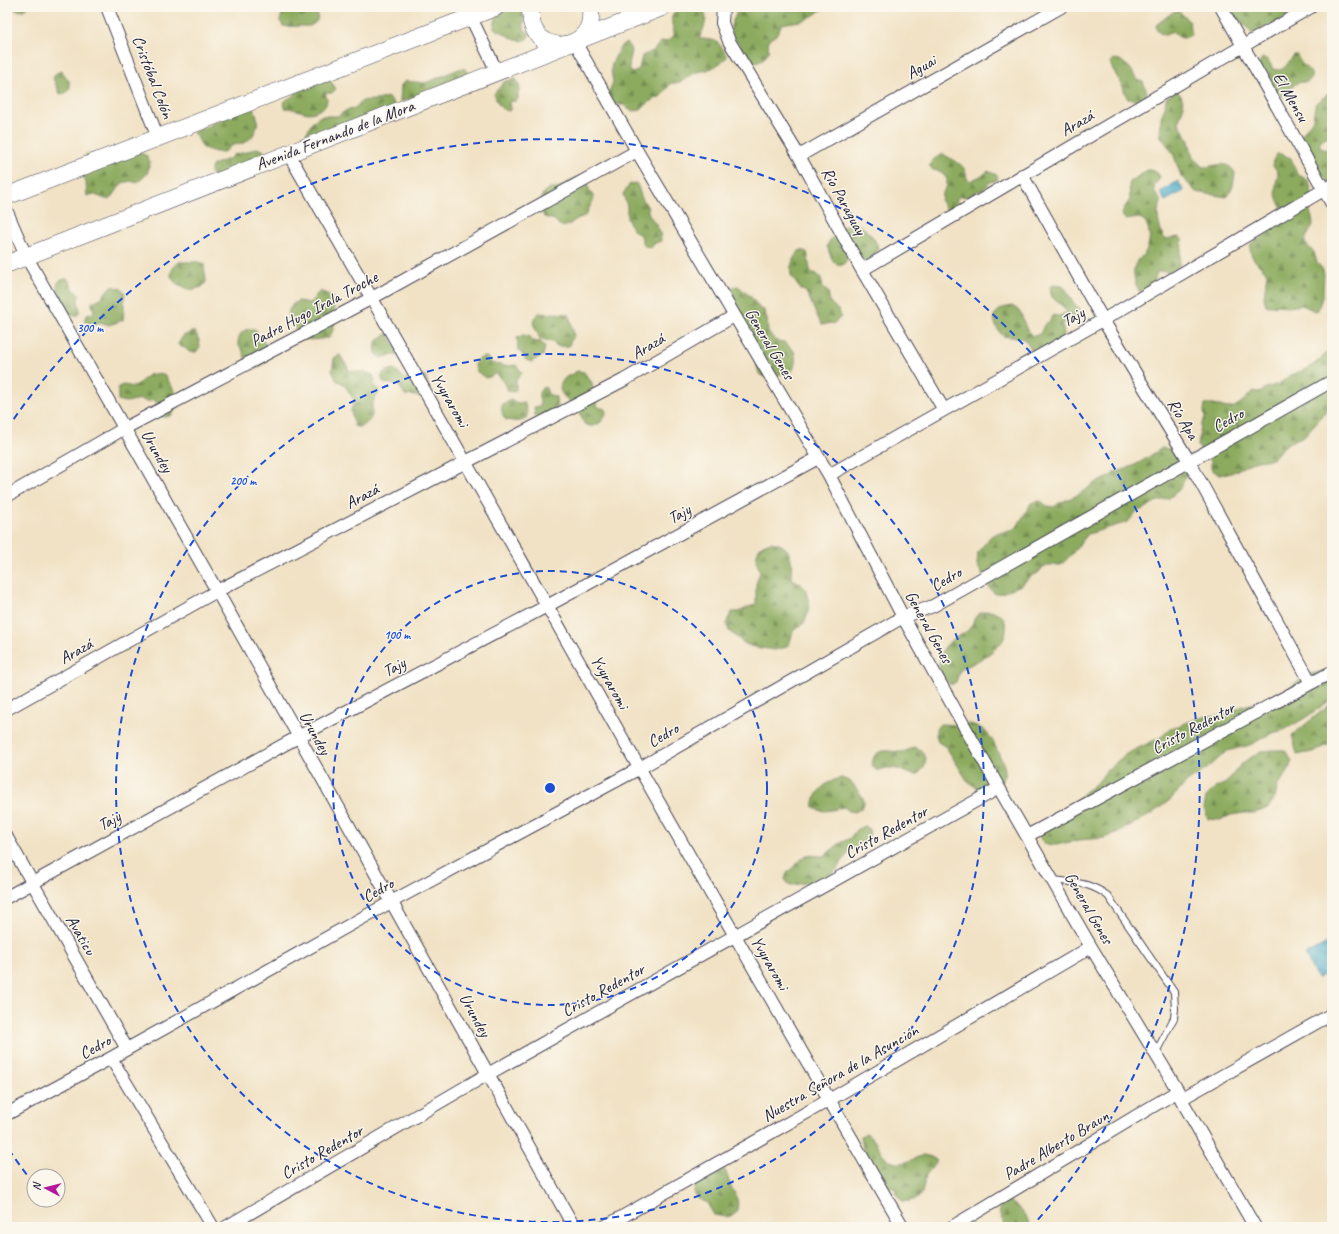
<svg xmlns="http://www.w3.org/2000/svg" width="1339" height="1234" font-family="Caveat,sans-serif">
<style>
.forest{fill:url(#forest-firs);stroke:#57664c}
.water{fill:url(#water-waves);stroke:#346681}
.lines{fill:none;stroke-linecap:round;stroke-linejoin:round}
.lane-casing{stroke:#413f50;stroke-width:8}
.street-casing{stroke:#413f50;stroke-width:14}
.secondary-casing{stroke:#413f50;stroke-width:18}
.lane{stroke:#fff;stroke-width:6}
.street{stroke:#fff;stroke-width:12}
.secondary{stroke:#fff;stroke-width:17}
.ring{fill:none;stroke:#1d4ed8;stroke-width:2;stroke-dasharray:7 5}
.labels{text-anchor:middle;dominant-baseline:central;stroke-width:3;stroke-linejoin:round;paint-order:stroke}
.street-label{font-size:17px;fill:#22223b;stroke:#fbf7ec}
.centre{fill:#1d4ed8;stroke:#fbf7ec;stroke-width:2}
.ring-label{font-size:12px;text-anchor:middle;font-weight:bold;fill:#1d4ed8;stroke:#fbf7ec;stroke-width:3;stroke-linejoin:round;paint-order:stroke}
</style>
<defs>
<pattern id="forest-firs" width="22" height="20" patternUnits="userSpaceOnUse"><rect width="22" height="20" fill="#8cab5e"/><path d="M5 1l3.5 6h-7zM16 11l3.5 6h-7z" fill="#728b4f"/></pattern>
<pattern id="water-waves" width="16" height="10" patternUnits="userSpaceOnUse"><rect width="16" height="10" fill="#47aac7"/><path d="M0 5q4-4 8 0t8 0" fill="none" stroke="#3b8aa3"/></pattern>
</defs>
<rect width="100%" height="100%" fill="#fbf7ec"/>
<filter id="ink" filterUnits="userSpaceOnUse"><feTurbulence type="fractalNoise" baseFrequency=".025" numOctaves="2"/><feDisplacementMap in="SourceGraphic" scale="8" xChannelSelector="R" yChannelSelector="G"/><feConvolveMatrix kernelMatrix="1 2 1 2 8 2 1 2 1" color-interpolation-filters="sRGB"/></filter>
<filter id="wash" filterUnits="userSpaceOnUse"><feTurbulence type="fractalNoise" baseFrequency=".012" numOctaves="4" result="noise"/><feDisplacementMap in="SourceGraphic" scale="16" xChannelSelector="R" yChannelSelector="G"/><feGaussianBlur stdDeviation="0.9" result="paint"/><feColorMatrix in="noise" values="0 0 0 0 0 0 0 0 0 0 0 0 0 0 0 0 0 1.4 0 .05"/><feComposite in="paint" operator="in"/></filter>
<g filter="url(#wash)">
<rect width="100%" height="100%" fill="#f1e2c5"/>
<path class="forest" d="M7 7H28L22 11 16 10 13 8 10 20 7 21Z
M284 7H319L317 21C309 28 310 26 300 26 294 26 289 27 283 26L280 21Z
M519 7 523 11 524 29 530 34 526 40C517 42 513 39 505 34 502 31 498 31 494 28 495 13 505 7 519 7Z
M681 7H703C709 21 704 27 699 39 717 39 719 41 727 57 723 61 718 65 712 68 707 71 699 71 694 73 684 78 684 84 671 83L660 97 654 99 644 106 640 110 634 111 628 109 624 105 611 104 606 100 613 82 611 70 612 63 621 46 626 43C635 50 629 59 629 69L633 73 639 69 642 56 653 51 661 42C684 40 667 24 673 14 675 11 678 9 681 7Z
M736 7H829C818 10 816 15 807 19 800 22 790 22 782 24 780 27 778 32 776 35 775 36 771 38 770 39 767 43 769 47 768 52 765 61 755 64 746 62 742 55 745 53 742 48 738 39 729 40 731 27 732 19 738 16 736 7Z
M1232 7H1286L1287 17 1252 34C1246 23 1233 20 1232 7Z
M1179 11 1190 22 1189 25 1191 28V35C1181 41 1179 37 1172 31L1166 35C1160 35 1157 31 1156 25L1173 12Z
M1294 55H1297C1297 56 1300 61 1300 61 1304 69 1319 73 1307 82 1302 82 1298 82 1294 85 1286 90 1285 104 1273 91 1272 80 1273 78 1262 73L1259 63 1262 58C1269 58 1270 64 1273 69 1285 73 1287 63 1294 55Z
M1114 59 1120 60 1130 68 1137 80 1143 82 1147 92 1146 98 1138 102 1132 99H1128C1125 95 1124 89 1122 85 1118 77 1112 71 1110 62Z
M459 69H465L469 74 470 80 400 102 401 85 406 81 425 83Z
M62 71 69 81 70 88 66 93 60 94 53 78 56 73Z
M513 79H516L519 85 520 91 518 93V99L516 101H510L509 104 511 109 509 111C499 110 498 103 494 94L504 82Z
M324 80H330L336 89 332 93H325L327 99 326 105C308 120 304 109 285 108L284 102 289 98 295 95 296 91Z
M1176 91 1181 95 1184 105 1180 117 1179 123 1189 141 1193 158 1203 167C1214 167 1228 159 1235 173 1234 181 1233 192 1226 197L1196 192 1181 176 1173 153 1160 135 1161 117 1165 107 1166 98Z
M1328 94 1332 95V134C1326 138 1315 140 1322 149L1332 150V183H1329C1327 179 1325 178 1322 175 1318 171 1318 162 1315 157 1312 148 1300 146 1301 136L1313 119 1315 106 1316 103Z
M387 97 394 103 392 115 310 141 306 134 313 121 321 116H338L347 110 355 109C362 98 365 101 376 100 380 100 383 98 387 97Z
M250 106C263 116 258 137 243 143 239 145 234 144 231 146 227 149 226 152 221 152 215 153 208 149 203 148L197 137 193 133Z
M257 148 263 150 265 156 213 178 210 172 212 166 217 163 229 159 233 155 246 152Z
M135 150 147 156 150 162 147 174 137 183 131 181 122 183 111 199H105L93 194 87 196 86 182 81 172V166L86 154 99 155Z
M943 154 960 164 965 169 967 179 970 181 983 175 988 171 997 175 998 178 996 181 990 182 983 190 977 191 969 197 960 196 957 199 955 209 949 211 946 210 941 201 942 194 947 186V179L940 171 933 170 929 165 934 159Z
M1277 154H1281L1291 158 1297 174 1309 181 1312 195 1310 212 1312 218 1313 225 1305 240V243L1314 252 1317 263 1322 268 1324 274 1323 294 1318 310 1315 311 1302 305 1289 307 1279 305 1269 306 1266 305 1264 298 1267 273C1259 264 1249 259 1250 245L1253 242 1259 239 1270 229 1284 219 1285 212C1278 204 1275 196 1276 185 1276 181 1278 177 1278 172 1272 164 1270 164 1277 154Z
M1147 170C1154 170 1159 172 1160 178L1154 186 1155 193 1161 201C1161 205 1159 207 1158 211 1157 218 1161 234 1165 239L1179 237 1182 239V242L1179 266C1167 276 1168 270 1157 272L1154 281V287L1140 292C1135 285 1132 274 1135 265 1137 260 1142 257 1145 253 1151 243 1151 229 1144 220L1139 218 1126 220C1117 213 1127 206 1130 199L1129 185 1130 182Z
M580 177 588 183V187L594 198C592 204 588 209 586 215 583 217 580 218 577 219 569 223 568 229 559 225L555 220 544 217C540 207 537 192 551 188 554 187 557 188 560 187 567 184 572 178 580 177Z
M636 183C640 189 639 193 642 198 643 201 646 203 647 206 648 208 648 210 648 212 653 223 661 227 661 241L655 243 651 248 646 247 642 243V237L632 229 627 218V206L623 194 630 184Z
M855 223C864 227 878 239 878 250L874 255 867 261 849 257C846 260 845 264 842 265 834 269 829 252 827 246L830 240 835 236 842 227Z
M801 250 807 252C809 258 808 265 811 272L817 274 821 278 823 287 828 292 830 302 839 311 841 317 833 324 830 323 823 325C815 316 813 304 807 294 805 290 800 290 798 286 796 283 793 278 791 275 789 268 794 253 801 250Z
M179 262H198L204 264C204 271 206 275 206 282L202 287 191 290C175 285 162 276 179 262Z
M65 279H68L74 290 79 294C79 297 78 299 78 301 78 308 83 310 76 316L70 315 67 307C59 303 61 301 60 294 58 285 53 283 65 279Z
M1053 285C1068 285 1065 290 1072 301 1074 305 1079 307 1081 311V315L1078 317 1062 324 1064 334 1059 343 1033 352 1024 339 1003 336C997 330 994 324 994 315L1002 308 1012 306C1028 314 1019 325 1033 336L1040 334 1044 325 1050 321 1052 315 1059 316 1067 312C1064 304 1053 302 1051 294 1050 292 1051 289 1050 287Z
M111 286 120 288 125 292 123 320 109 325 100 322 88 326 84 320 87 315 93 313 94 310 92 305V302L101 298Z
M738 286 752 298 760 309 764 310 767 319 768 332 770 335 777 341 784 342 794 351C796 357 796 368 791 372L765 377 759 374 756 363 725 290 728 288Z
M320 291 332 296C335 312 338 323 329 338 318 339 308 342 298 337L294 325 289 322 288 316 289 310 293 304 298 301 310 303 317 294Z
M539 313C548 314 562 312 569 315L574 335 571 340 569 346H557L552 342 540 339 533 323 535 317Z
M249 329H255L257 331 259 337 266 344 267 359C262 366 259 370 249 369L242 349 238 344C238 336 241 331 249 329Z
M192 332H195L199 340 200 347 196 352H189L185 348 179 346 178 344 183 336Z
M388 333 400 355 387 356 381 358C375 354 375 349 376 342Z
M523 335 529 336 532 341 541 342 545 347 543 356 534 360 532 362 526 360C524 356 519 351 518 349 517 346 518 341 517 338Z
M1332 351V405L1303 437C1289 441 1281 447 1273 459 1267 460 1260 460 1254 462 1239 466 1227 483 1211 469V461L1206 457 1198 446 1201 425 1205 418 1204 411 1205 404C1216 402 1220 408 1230 408 1238 408 1247 396 1254 391L1260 393 1266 388 1279 384 1291 375 1309 368 1321 359 1326 353Z
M340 355 350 371 365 372 373 375 375 381 373 385C385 392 377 394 373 402 371 406 373 410 372 415 371 421 360 430 354 426L351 411 354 400 344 384 336 380 335 377 332 371 334 358Z
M487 357C490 360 490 363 494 364 497 364 504 366 507 366 517 365 516 363 522 373L516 380V389L514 392 508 391 506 386 497 374H494L492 376 486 378 476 371C473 362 478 357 487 357Z
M393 369 396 370 405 379 416 374 426 376 429 388 423 398 411 395 408 396 405 395 398 385 384 383 381 377 384 372Z
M577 371 584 372C586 376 590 379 592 383 593 387 592 388 596 391V402L598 407 605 409C609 417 598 427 590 426 589 426 585 424 584 424 582 419 581 413 578 409 571 400 552 394 564 379 567 375 573 375 577 371Z
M161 373 166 377 179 398V405L171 416 165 417 159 416V404L153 400 147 402C135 395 131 406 118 400V387L123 385 135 387 148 375Z
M543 387 546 388 548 394 556 397 557 408C552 414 543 418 535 416L534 407 540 406C541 397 535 396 543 387Z
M510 400 518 403 524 402C532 421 524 423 506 420 502 415 501 410 502 404Z
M1162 448 1171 449 1182 457 1187 470 1186 477 1179 490 1169 498 1155 502 1144 509 1137 511 1128 522 1088 534 1071 555 1061 565H1048L1041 568 1038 573 1031 576 1021 585 1002 593 995 594 990 589 977 565 978 552 991 536 997 533 1010 531 1017 527 1031 503 1041 501 1047 506 1054 507 1059 503 1078 495 1095 483 1110 477 1114 472C1131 470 1148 457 1162 448Z
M771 542C793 545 792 560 791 578 795 581 799 582 802 585 812 594 810 614 803 624 800 627 796 629 793 631L790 642 786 647 780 649 774 650 750 646 744 643 729 631 727 625 728 619 732 612H738L756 604V584L760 572 756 560 757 554 760 547 765 544Z
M988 611C996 612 1002 613 1005 622 1013 646 977 661 960 670L956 682 951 685C948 682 943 679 941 677 940 675 940 672 940 670 938 658 941 649 951 641 956 637 962 635 967 631 977 622 970 614 988 611Z
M1332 669V699L1305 718 1284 730 1272 733 1250 745 1227 751 1208 768 1187 782 1170 800 1150 815 1116 833 1104 838 1079 840 1056 845 1044 844 1038 833 1062 816 1069 805 1099 781 1106 771 1126 754 1161 737 1170 729 1194 720 1207 716H1219L1231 712 1243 706 1267 700 1279 695 1309 674Z
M1332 703V742L1317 751 1297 755 1292 735Z
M964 723C985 726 990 734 998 752 1000 758 1004 763 1005 770 1005 776 1002 782 999 788L983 794 967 780 946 747 938 742 936 735V729L940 724 958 725Z
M915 747 921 750 926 758 924 768 917 775C908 775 901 769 892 768 888 767 882 770 876 770L872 766C873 745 889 752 902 752 907 751 911 748 915 747Z
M1273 750H1285L1292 761 1287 773 1278 785 1275 797 1268 808 1255 813H1243L1231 815 1220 820 1208 819 1204 808 1206 797 1215 788 1226 783 1241 764 1261 751Z
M842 778C843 779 847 780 848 780 853 783 865 798 864 803 863 808 859 810 855 812L849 811 844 807C833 809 826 814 814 808 812 792 828 780 842 778Z
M864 826 869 829C873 846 857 845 848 854 843 858 841 865 837 869 829 878 800 886 788 885L785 879 787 873 806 855 824 856 839 844 850 838 858 829Z
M866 1133C879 1140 880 1160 896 1163 913 1165 922 1147 937 1161L926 1175 922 1193 918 1198C906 1203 899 1204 896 1189L890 1187 880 1180 868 1176 863 1173 861 1167 864 1155 861 1136Z
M722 1166C727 1172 728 1179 731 1187 736 1196 741 1203 735 1214L727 1217 714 1215 707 1203 697 1198 694 1193 695 1184 697 1177Z
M1008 1200C1017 1206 1029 1215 1029 1227H1006C1001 1217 996 1211 1002 1201Z
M1147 1221H1153L1161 1227H1124Z"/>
<path class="water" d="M1178 181 1184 191 1165 201 1160 192Z
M1332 940V970L1317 979 1305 955Z"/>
</g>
<g filter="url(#ink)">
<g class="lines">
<defs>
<path id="lane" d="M1053 880C1076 883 1089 882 1108 896L1174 992 1175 1009 1174 1018 1155 1054"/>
<path id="street" d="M107 7 158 138
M466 7 497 72
M723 7 722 23 729 41 799 156 862 270 944 410
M1221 7 1332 204
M575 42 637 151 829 475 903 617 999 788 1091 947 1178 1091 1181 1099 1255 1227
M288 153C495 510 695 871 903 1227
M799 156 1061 7
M1022 175 1103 320 1189 461 1311 683
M7 212 26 256 217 591 574 1227
M862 270 1243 46 1311 7
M829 475 1103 320 1332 185
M7 496 125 428 372 298 637 151
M7 709 217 591 624 380 734 316
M1027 836 1332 672
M7 838 127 1049
M7 897 298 737 547 606 818 458
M111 1058 213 1227
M1181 1099 1332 1014
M7 1114 111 1058 391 902 640 768 903 617 933 606 1332 381
M226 1227 488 1074 999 788
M604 1227 829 1100 1091 947
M952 1227 1178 1091"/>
<path id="secondary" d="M531 7C525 60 599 55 590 7
M7 196 496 7
M7 264 663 7"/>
</defs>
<use href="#lane" class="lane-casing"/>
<use href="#street" class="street-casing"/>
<use href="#secondary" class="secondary-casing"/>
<use href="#lane" class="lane"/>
<use href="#street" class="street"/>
<use href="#secondary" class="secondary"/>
</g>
</g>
<g class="ring">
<circle cx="550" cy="788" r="217"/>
<circle cx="550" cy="788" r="434"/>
<path d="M34 1184A651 651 0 0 1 7 1147M7 429A651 651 0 1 1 1034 1224"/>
</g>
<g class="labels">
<g class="street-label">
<text transform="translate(921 67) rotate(-30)">Aguai</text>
<text transform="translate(153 77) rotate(69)">Cristóbal Colón</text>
<text transform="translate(1291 97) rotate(60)">El Mensu</text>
<text transform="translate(1077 123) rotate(-30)">Arazá</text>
<text transform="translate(335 135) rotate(-21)">Avenida Fernando de la Mora</text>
<text transform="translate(844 201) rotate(61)">Río Paraguay</text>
<text transform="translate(314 309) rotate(-28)">Padre Hugo Irala Troche</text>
<text transform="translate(1073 317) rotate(-29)">Tajy</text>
<text transform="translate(770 344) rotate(59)">General Genes</text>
<text transform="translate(648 346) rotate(-30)">Arazá</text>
<text transform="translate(450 400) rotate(60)">Yvyraromi</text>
<text transform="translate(1183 419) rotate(59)">Río Apa</text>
<text transform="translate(1228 420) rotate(-29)">Cedro</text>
<text transform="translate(157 451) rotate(60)">Urundey</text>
<text transform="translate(362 496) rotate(-28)">Arazá</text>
<text transform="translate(679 514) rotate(-29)">Tajy</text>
<text transform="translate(946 579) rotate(-30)">Cedro</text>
<text transform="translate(929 627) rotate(61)">General Genes</text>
<text transform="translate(76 651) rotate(-29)">Arazá</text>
<text transform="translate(394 667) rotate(-28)">Tajy</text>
<text transform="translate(610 682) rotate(60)">Yvyraromi</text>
<text transform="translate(1193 728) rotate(-28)">Cristo Redentor</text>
<text transform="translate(315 733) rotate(61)">Urundey</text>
<text transform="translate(663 735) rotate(-30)">Cedro</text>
<text transform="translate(109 821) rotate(-29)">Tajy</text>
<text transform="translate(886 832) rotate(-29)">Cristo Redentor</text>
<text transform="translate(378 890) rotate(-29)">Cedro</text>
<text transform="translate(1089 908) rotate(60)">General Genes</text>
<text transform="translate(81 935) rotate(60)">Avaticu</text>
<text transform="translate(770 963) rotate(60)">Yvyraromi</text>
<text transform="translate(603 990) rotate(-29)">Cristo Redentor</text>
<text transform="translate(475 1015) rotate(61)">Urundey</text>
<text transform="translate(95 1047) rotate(-28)">Cedro</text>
<text transform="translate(840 1073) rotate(-30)">Nuestra Señora de la Asunción</text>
<text transform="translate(1056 1145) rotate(-31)">Padre Alberto Braun</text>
<text transform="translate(322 1152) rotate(-30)">Cristo Redentor</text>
</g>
</g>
<circle cx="550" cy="788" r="6" class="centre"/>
<g class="ring-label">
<text x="90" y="332">300 m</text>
<text x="243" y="485">200 m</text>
<text x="397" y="639">100 m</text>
</g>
<rect width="1339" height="1234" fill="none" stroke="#fbf7ec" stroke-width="24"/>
<g transform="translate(46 1188) rotate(277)"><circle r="19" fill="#fbf7ec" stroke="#a4a2a5"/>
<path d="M0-3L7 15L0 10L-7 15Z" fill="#b5179e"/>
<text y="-6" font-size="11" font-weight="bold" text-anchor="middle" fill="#22223b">N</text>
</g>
</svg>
